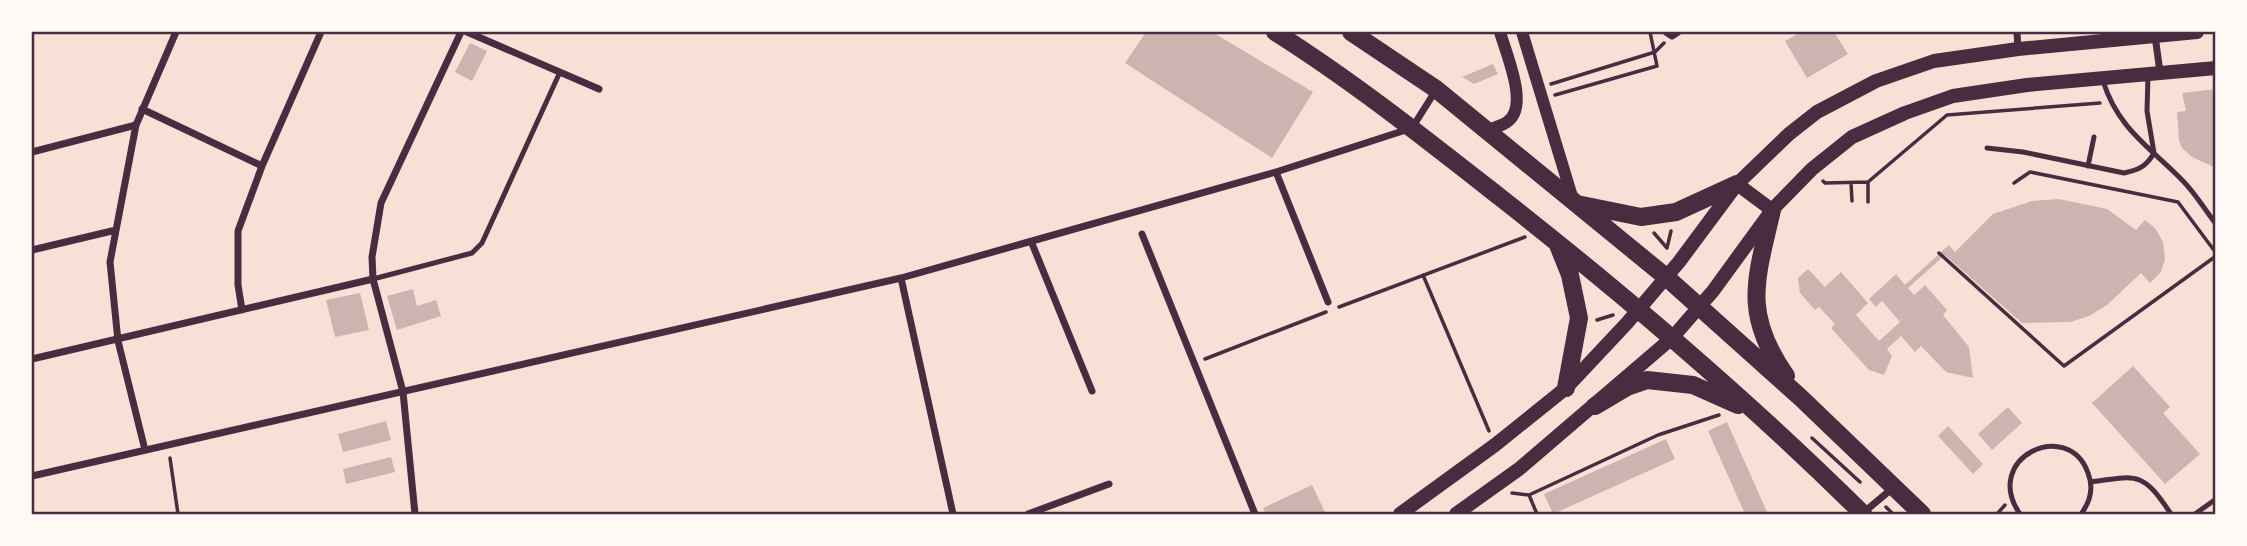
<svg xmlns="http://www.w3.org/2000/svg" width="2247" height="546" font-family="Cabin,sans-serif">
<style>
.building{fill:#ccb4b1}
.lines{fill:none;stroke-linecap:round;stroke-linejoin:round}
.path{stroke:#4a2c40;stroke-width:3.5}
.service{stroke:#4a2c40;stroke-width:5}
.minor{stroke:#4a2c40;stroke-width:7}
.tertiary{stroke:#4a2c40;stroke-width:12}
.secondary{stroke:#4a2c40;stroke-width:14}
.primary{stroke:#4a2c40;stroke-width:18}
.neatline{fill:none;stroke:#4a2c40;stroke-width:2.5}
</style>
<rect width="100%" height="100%" fill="#f7e1d7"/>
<path class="building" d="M1146 32H1212L1313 92 1272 158 1125 63Z
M1801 32H1834L1848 54 1807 78 1785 41Z
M470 43 487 51 472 81 455 72Z
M1493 64 1498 74 1474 84 1462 77Z
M2216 89V168L2192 157 2182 148 2179 140 2177 112 2186 111 2182 93Z
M2059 199 2107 209 2136 230 2145 220 2155 228 2163 242 2165 259 2161 272 2150 283 2141 273 2107 305 2089 316 2070 322 2022 323 1945 255 1908 288 1914 295 1925 285 1947 310 1943 315 1969 347 1973 378 1946 372 1921 346 1915 352 1901 336 1887 349 1892 356 1884 375 1869 370 1831 328 1835 324 1819 307 1815 310 1800 293 1798 278 1808 269 1825 287 1841 272 1868 303 1856 315 1879 341 1900 322 1882 301 1876 307 1869 299 1896 274 1905 285 1949 245 1955 252 1993 214 2032 201Z
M413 289 417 306 436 300 441 316 397 330 387 296Z
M360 293 369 330 335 337 326 300Z
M2133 366 2170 407 2163 413 2200 454 2165 484 2092 403Z
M2008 407 2022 423 1992 450 1978 434Z
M386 421 391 440 343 452 338 434Z
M1727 422 1768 514H1745L1708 431Z
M1948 426 1983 464 1973 474 1938 436Z
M1666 439 1675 459 1553 514 1544 494Z
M391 457 395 472 346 484 343 469Z
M1312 485 1326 514H1266L1263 508Z"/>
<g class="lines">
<path class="path" d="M1551 84 1655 52 1664 43
M1555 95 1657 66 1650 32
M1823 181 1825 183 1868 182 1947 115 2100 103
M1868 182V202
M1851 183 1852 201
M2014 183 2030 172 2178 202 2216 253
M1654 233 1667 248 1671 231
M1939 253 2064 366 2216 256
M1423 275 1489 431
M1339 307 1525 237
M1597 320 1613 315
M1205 359 1326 312
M1812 438 1860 482
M170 458 178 514
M1512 493 1529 495 1658 435 1719 415
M1529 495 1537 514
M1886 507 1893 514
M1997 514 2005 505"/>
<path class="service" d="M2103 81C2118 129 2150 147 2183 181 2195 193 2205 210 2216 224
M1987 148 2023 152 2124 173C2138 170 2146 167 2154 153L2147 111 2148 75
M2088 166 2094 137
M373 279 472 253 482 243 560 72
M2091 482C2139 475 2143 472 2171 514
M2020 514C1981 458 2068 417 2088 473 2094 488 2090 502 2081 514
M2195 514 2216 499"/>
<path class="minor" d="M467 32 599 89
M1666 32 1672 36 1678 32
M2017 32 2018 49
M2155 36 2160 72
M142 109 262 166
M32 152 136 125
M1276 172 1328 302
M1142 234 1255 514
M1031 241 1092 391
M32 250 116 230
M901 278 953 514
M242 310 238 285V231L262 166 321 32
M32 359 373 279
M145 450 118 341 110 262 136 125 176 32
M32 476 901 278 1276 172 1412 128 1436 90
M1863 513 1894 487
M415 514 403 392 373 279 372 257 381 203 461 32
M1028 514 1109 484"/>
<path class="tertiary" d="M1522 32 1574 203
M1486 131C1492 128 1502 126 1507 122 1530 107 1506 54 1500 32"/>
<path class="secondary" d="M1737 184 1772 210
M1400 514 1495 445 1566 388 1627 323 1679 262 1737 184 1789 134 1817 112 1876 81 1934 61 2018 49 2197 32
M1456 514 1519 469 1672 338 1713 291 1772 210 1812 169 1852 137 1905 113 1953 96 2027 85 2216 68"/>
<path class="primary" d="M1275 32C1354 82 1427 140 1501 198 1627 297 1749 401 1863 514
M1351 32 1436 89 1666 277 1800 397 1922 514
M1577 204 1641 217 1676 212 1737 184
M1772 210C1756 280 1742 313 1786 376
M1558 245 1570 275 1579 318 1566 388
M1595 406 1627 387 1647 380 1693 385 1738 405"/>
</g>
<rect width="2247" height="546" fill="none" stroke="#fffaf5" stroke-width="66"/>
<rect x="33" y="33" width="2181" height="480" class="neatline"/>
</svg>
